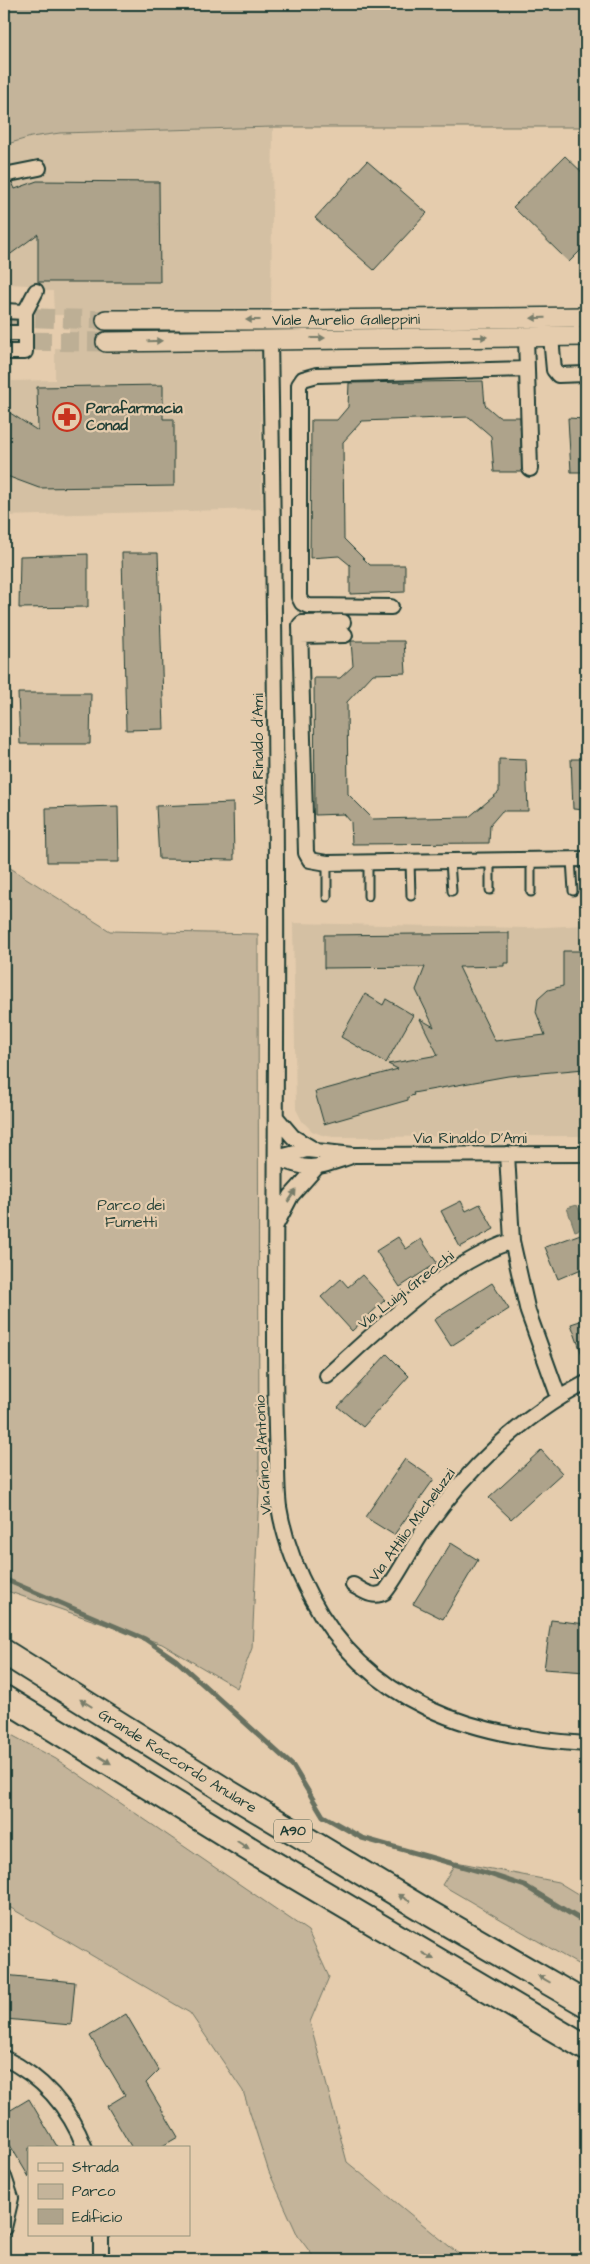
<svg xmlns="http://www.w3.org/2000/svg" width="590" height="2264" font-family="'Architects Daughter',sans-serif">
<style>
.built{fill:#d4c0a3}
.green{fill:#c4b49a;stroke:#727867}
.water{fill:#97937d;stroke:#677160}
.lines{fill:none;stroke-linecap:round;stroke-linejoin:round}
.stream{stroke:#677160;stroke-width:5}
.building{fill:#aea38b;stroke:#1f3d34}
.secondary-tunnel{stroke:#bdaf95;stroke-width:19;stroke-dasharray:19 9;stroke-linecap:butt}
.lane-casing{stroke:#1f3d34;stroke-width:11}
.street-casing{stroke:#1f3d34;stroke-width:18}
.secondary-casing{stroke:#1f3d34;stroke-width:22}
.highway-casing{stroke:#1f3d34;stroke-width:28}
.lane{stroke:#e5ccad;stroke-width:7}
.street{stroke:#e5ccad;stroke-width:14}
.secondary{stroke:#e5ccad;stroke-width:19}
.highway{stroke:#e5ccad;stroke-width:24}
.oneway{fill:#787d6a}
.labels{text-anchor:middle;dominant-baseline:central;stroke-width:4.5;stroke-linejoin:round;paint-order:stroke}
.shield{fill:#e5ccad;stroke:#5a6858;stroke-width:1}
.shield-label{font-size:14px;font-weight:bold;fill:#1f3d34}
.street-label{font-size:15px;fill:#1f3d34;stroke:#e5ccad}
.poi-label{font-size:15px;font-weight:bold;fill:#1f3d34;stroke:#e5ccad;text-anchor:start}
.park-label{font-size:15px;fill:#274339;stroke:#e5ccad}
</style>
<rect width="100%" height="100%" fill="#e5ccad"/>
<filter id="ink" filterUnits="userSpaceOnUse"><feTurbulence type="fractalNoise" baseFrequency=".02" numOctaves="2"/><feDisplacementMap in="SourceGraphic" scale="10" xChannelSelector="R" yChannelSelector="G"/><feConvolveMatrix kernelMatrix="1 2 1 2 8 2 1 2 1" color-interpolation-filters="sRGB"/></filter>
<g filter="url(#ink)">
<path class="built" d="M273 127 271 303 260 358 262 509 4 516V357H11L12 381 55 380V348H69V315H54L53 291H34L29 285 7 284 5 307H4V145L31 137 60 133Z
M293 923 526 928 586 925V1136L333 1137 322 1135 312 1131 302 1121 296 1109Z"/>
<path class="green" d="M4 4H586V127H273L60 133 31 137 4 145Z
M4 864 110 931 258 934 259 1493 252 1648 237 1688 162 1644 4 1590Z
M4 1731 56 1759 308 1931 329 1977 310 2022 347 2162 466 2260H316L298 2236 269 2172 243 2091 190 2013 4 1904Z
M456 1862 558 1882 586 1899V1969L442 1885Z"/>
<path class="water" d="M577 1205 586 1227 575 1231 567 1208Z"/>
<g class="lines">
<path class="stream" d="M4 1579 145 1639 176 1660 293 1766 323 1816 362 1838 486 1873 525 1886 586 1923"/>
</g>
<path class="building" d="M565 156 586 176V245L569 262 513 207Z
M367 161 427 213 374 270 315 218Z
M37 181 159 182 160 282H38V234L4 259V184L12 182 15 189Z
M483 381 485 405 499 417H520L522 472H494L491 436 469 417 362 421 343 442 344 539 370 565H405V592L350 594V565L339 556 310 558 311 420H337L348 407 349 383Z
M163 385V419H174V486L39 488 4 475V409L38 431 37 387Z
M568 418 586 419V472H571Z
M122 553H158L164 729 126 730Z
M88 554V607L19 608 20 556Z
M351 641H404L406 673 373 674 347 702 348 794 373 819 469 817 499 792V759L526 760 528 811H502L490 825 489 843 352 844 351 822 344 814 315 815 314 678H340L353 666Z
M18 693H91L90 744H20Z
M571 759H586V810L573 809Z
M233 803 234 860 159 859 156 806Z
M118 806 119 862H47L46 808Z
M509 933V963H504V966L459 967 495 1041 545 1035 536 1012 538 999 548 990 563 986V951H586L584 1069 508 1076 413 1093 414 1095 408 1097V1100L324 1124 315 1092 398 1069 388 1064 438 1055 420 1019 434 1027 416 990 425 967 324 968V935Z
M365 994 383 1005 386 999 413 1015 386 1063 341 1037Z
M461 1201 466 1211 480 1204 494 1229 460 1247 441 1211Z
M586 1232V1267L558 1279 545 1247Z
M398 1237 406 1249 421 1239 437 1263 400 1287 376 1251Z
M362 1275 385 1300 352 1331 321 1297 341 1279 348 1287Z
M492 1283 509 1309 451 1346 434 1320Z
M586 1319V1360H584L571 1324Z
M387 1354 409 1376 363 1427 338 1407Z
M541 1450 562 1473 511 1519 489 1498Z
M405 1459 434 1479 394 1535 365 1517Z
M451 1543 478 1560 443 1619 413 1604Z
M551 1620 586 1624V1672L544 1669Z
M4 1975 75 1982 71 2025 5 2019 7 2001 4 2000Z
M126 2014 159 2070 146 2083 178 2137 159 2148H132L107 2106 125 2095 90 2036Z
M29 2099 58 2148H29V2177L4 2135V2114Z"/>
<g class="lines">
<path class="secondary-tunnel" d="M7 317 106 320
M4 341 106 342"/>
<defs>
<path id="lane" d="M571 859 573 891
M531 860V892
M450 861 452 891
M368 862V896
M410 862 411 896
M327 863V897
M490 890V860"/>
<path id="street" d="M4 175 39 168
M4 311 25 312 36 291
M4 333H25
M526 337 530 469
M551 337 554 370 558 375 586 374
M270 339C274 574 277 809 276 1043 276 1136 275 1230 275 1323 275 1368 275 1414 277 1459 277 1475 277 1491 279 1507 284 1538 296 1569 311 1597 367 1704 473 1737 586 1744
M4 352H25V312
M391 607 308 606 302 603 299 597V385L303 379 317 375 527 369
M343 622 302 623 300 625 306 853 310 860 327 863 586 859
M300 636 345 635
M276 1117 293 1137 315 1150
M507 1154 512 1241 528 1312 559 1398
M276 1158 307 1150 353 1155 586 1154
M276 1158C311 1172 315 1168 349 1157
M276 1225 291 1196 316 1168
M327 1376C379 1329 444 1264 512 1241
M353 1585C364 1591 373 1599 385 1592 400 1573 410 1550 424 1530 466 1471 521 1416 586 1383
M4 2058C43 2077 69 2107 85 2148
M4 2177 11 2198 4 2228
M101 2235V2260"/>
<g id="secondary">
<path id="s1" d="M106 320H308L586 317"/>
<path d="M106 342 586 336"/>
</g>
<g id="highway">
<path id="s2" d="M4 1652 226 1791 424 1910 586 2004"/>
<path d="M4 1698 264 1858 586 2048"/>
</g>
</defs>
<use href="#lane" class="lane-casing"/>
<use href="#street" class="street-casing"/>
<use href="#secondary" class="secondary-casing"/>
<use href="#highway" class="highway-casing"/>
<use href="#lane" class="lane"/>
<use href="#street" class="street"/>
<use href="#secondary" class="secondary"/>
<use href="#highway" class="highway"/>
</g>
<defs><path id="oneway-solid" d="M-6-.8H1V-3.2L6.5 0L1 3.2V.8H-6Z" transform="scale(1.25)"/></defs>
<g class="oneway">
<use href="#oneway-solid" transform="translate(538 318) rotate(179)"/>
<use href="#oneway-solid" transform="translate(253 320) rotate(-180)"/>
<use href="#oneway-solid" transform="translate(480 337)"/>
<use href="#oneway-solid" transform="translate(318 338)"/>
<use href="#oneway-solid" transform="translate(155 341) rotate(-1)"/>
<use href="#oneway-solid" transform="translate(292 1196) rotate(-56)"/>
<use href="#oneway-solid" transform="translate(86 1703) rotate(-148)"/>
<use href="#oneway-solid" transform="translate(105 1760) rotate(31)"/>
<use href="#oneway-solid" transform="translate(243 1845) rotate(32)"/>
<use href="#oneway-solid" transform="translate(404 1898) rotate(-149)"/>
<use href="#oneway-solid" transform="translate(428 1956) rotate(30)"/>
<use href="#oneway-solid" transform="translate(544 1979) rotate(-150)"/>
</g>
</g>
<defs>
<symbol id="pharmacy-ring" viewBox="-11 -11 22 22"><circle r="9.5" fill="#e5ccad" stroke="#c8321e" stroke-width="1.5"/><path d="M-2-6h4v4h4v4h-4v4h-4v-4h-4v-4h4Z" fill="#c8321e"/></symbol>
</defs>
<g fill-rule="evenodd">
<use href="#pharmacy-ring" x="51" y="401" width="32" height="32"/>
</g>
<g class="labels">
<rect class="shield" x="274" y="1819.5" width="38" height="23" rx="4"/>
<g class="shield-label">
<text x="293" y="1831">A90</text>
</g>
<g class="street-label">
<text stroke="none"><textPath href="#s1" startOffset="240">Viale Aurelio Galleppini</textPath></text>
<text transform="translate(258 749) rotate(-90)">Via Rinaldo d'Ami</text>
<text x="470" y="1138">Via Rinaldo D'Ami</text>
<text transform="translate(406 1290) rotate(-38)">Via Luigi Grecchi</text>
<text transform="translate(263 1455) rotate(-93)">Via Gino d'Antonio</text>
<text transform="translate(412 1525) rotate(-54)">Via Attilio Micheluzzi</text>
<text stroke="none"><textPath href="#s2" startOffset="205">Grande Raccordo Anulare</textPath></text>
</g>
<g class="poi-label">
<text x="86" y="408">Parafarmacia<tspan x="86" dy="17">Conad</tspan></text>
</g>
<g class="park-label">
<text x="131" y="1205">Parco dei<tspan x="131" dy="17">Fumetti</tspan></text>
</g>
</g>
<rect width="590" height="2264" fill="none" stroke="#e5ccad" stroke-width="20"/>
<rect x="10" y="10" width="570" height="2244" fill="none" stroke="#1f3d34" stroke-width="2" filter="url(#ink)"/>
<rect x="28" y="2146" width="162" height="90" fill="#e5ccad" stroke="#96937d"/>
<rect x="38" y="2163" width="25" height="8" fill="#e5ccad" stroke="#96937d"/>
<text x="72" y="2172" font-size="15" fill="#1f3d34">Strada</text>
<rect x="38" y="2184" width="25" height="15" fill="#c4b49a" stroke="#96937d"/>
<text x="72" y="2196" font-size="15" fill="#1f3d34">Parco</text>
<rect x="38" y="2209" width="25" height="15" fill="#aea38b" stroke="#96937d"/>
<text x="72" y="2222" font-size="15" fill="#1f3d34">Edificio</text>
</svg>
